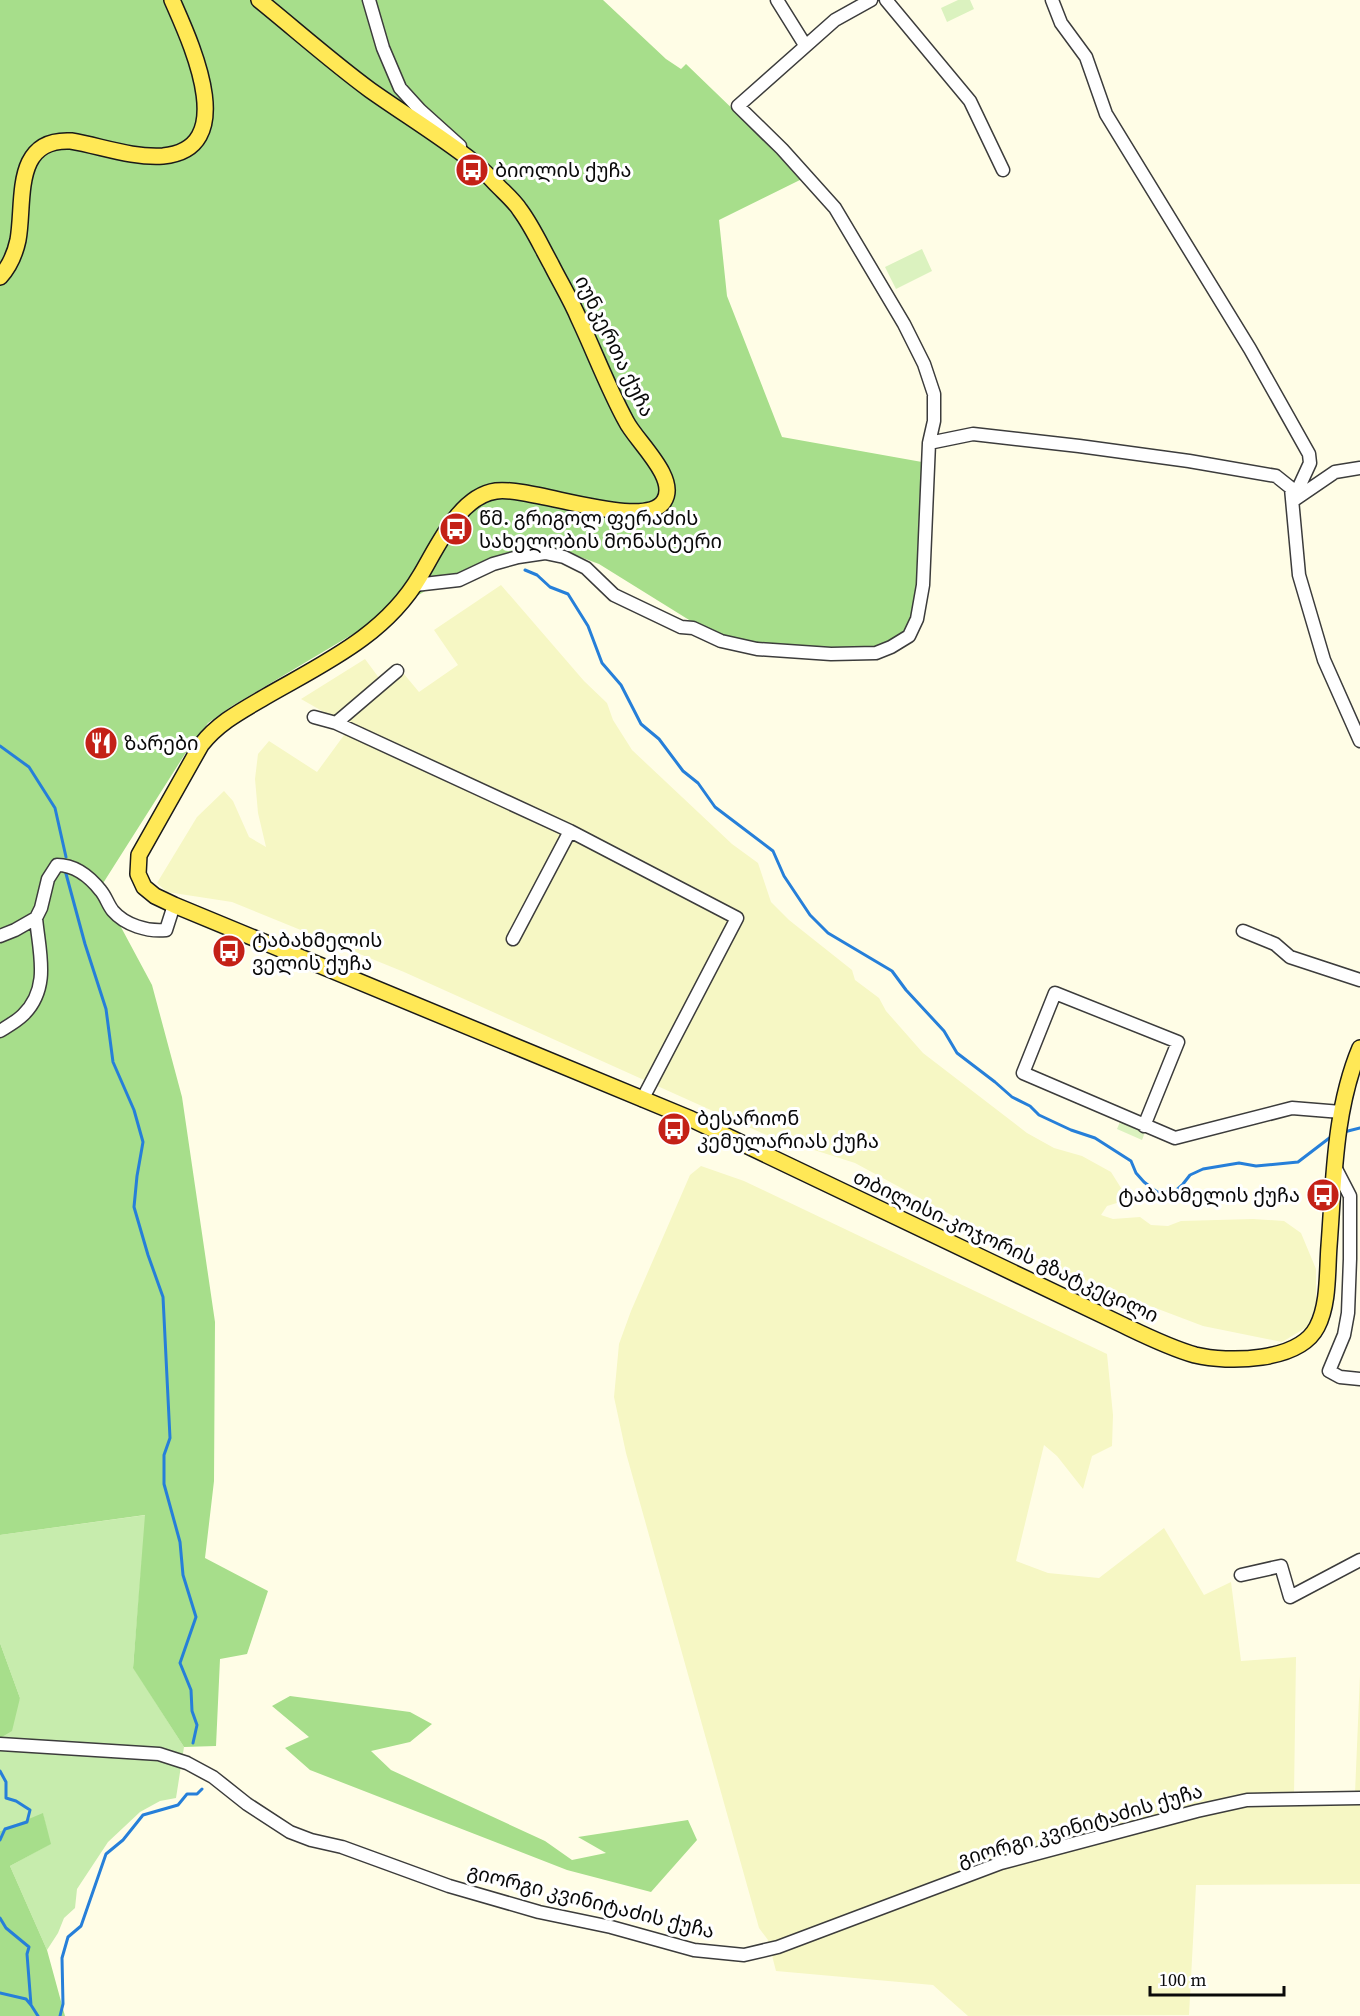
<svg xmlns="http://www.w3.org/2000/svg" width="1360" height="2016" font-family="'Source Serif 4','Noto Sans Georgian',serif">
<style>
.farmland{fill:#f6f7c4}
.green{fill:#c7ecad}
.forest{fill:#a7de8b}
.pitch{fill:#dbf2bf}
.lines{fill:none;stroke-linecap:round;stroke-linejoin:round}
.stream{stroke:#267fd9;stroke-width:3}
.minor-casing{stroke:#3c3c3c;stroke-width:15}
.major-casing{stroke:#1a1a1a;stroke-width:18}
.minor{stroke:#fff;stroke-width:12}
.major{stroke:#ffe856;stroke-width:15}
.labels{text-anchor:middle;dominant-baseline:central;stroke-width:6;stroke-linejoin:round;paint-order:stroke}
.poi-label{font-size:20px;fill:#090909;stroke:#fff;text-anchor:start}
.street-label{font-size:20px;fill:#090909;stroke:#fff}
</style>
<rect width="100%" height="100%" fill="#fffde6"/>
<path class="farmland" d="M501 585 584 681 607 703 613 720 632 750 732 844 758 863 771 902 789 920 852 970 855 980 879 998 886 1011 923 1053 1027 1133 1054 1148 1082 1156 1111 1172 1121 1188 1120 1202 1107 1206 1101 1215 1113 1219 1140 1217 1151 1225 1168 1226 1181 1221 1253 1219 1284 1221 1301 1233 1316 1269V1306L1307 1327 1282 1342 1203 1326 1108 1290 1001 1242 855 1163 764 1134 404 972 232 902 167 892 157 883 197 817 224 791 233 801 249 837 266 847 258 813 255 779 258 754 269 741 317 772 350 727 301 699 365 659 385 686 404 674 419 692 458 665 434 630Z
M701 1166 744 1181 1107 1354 1113 1415 1112 1446 1092 1456 1083 1489 1057 1456 1044 1445 1016 1561 1048 1573 1099 1578 1164 1528 1204 1595 1231 1582 1241 1661 1296 1657 1294 1795 1355 1793 1360 1675V1884L1196 1885 1189 2015 968 2016 933 1985 776 1971 768 1940 759 1928 626 1453 614 1397 619 1344 631 1311 690 1175Z"/>
<path class="green" d="M146 1515 133 1667 184 1747 176 1798 160 1801 140 1812 108 1842 77 1889 75 1908 64 1918 58 1933 47 1950 10 1866 50 1844 43 1814 0 1831V1738L20 1698 0 1643V1535Z"/>
<path class="forest" d="M0 0H603L666 59 681 69 686 64 804 178 719 220 727 296 782 437 922 462 921 586 906 635 875 651 794 650 721 638 694 623 599 564 543 543 442 581 232 706 208 723 185 754 100 888 152 985 182 1097 215 1322 214 1481 205 1558 268 1591 247 1654 220 1659 216 1746 184 1747 133 1668 145 1515 0 1535Z
M0 1643 20 1698 12 1731 0 1738Z
M290 1696 410 1712 432 1724 410 1742 371 1751 391 1770 545 1841 572 1860 606 1853 578 1837 688 1820 697 1840 651 1892 567 1870 310 1770 285 1748 309 1737 272 1706Z
M43 1813 51 1844 10 1866 47 1950 65 2016H0V1831Z"/>
<path class="pitch" d="M958 0H970L974 9 947 22 941 8Z
M922 249 932 271 896 289 885 267Z
M1122 1117 1147 1127 1142 1140 1117 1129Z"/>
<g class="lines">
<path class="stream" d="M525 570 537 575 550 587 568 594 588 626 602 663 621 685 641 724 659 739 683 771 698 783 715 807 773 851 784 876 810 915 828 933 892 971 906 990 944 1031 957 1053 995 1082 1012 1097 1030 1106 1039 1115 1071 1130 1095 1138 1131 1161 1136 1173 1144 1182 1157 1192H1174L1183 1184 1190 1175 1203 1169 1239 1163 1256 1166 1298 1162 1332 1136
M0 746 29 767 55 808 66 857
M65 870 85 944 106 1009 113 1062 134 1110 143 1142 137 1176 134 1207 148 1255 163 1297 170 1438 164 1455V1484L180 1542 183 1575 196 1617 180 1663 191 1690 192 1711 197 1725 193 1743
M1344 1132 1360 1128
M0 1771 6 1782V1798L16 1801 30 1810 27 1822 5 1829 0 1840
M0 1918 6 1928 29 1947 27 1954 31 2005 38 2016
M0 1993 26 1999 31 2005
M60 2016 63 2004 62 1958 68 1937 81 1926 106 1854 123 1840 143 1815 178 1805 187 1794H197L202 1789"/>
<defs>
<path id="minor" d="M369 0 383 48 400 88 420 110 460 146
M777 0 805 45
M886 0 970 101 1003 170
M1052 0 1061 23 1086 57 1106 114 1250 349 1309 454 1310 463 1293 500
M929 443 973 434 1079 446 1189 461 1276 476 1291 488 1299 575 1324 660 1360 741
M1294 500 1335 472 1360 468
M415 585 459 580 493 564 518 557 545 553 564 557 586 568 614 595 681 627 693 628 721 641 757 649 831 654 876 653 891 647 909 636 917 619 923 585 929 443 934 421V394L924 364 904 324 835 208 782 149 738 106 835 20 871 0
M314 717 336 723 570 831
M336 723 397 671
M1243 931 1275 944 1290 957 1360 980
M0 936 15 930 36 918 41 908 48 879 57 865C75 865 90 877 101 891 106 897 108 905 113 911 125 925 148 932 166 930L174 905
M513 939 570 831 737 918 642 1100
M0 1031C8 1026 17 1021 23 1015 51 988 39 952 36 918
M1144 1126 1178 1042 1055 993 1023 1073 1175 1138 1292 1108 1341 1112
M1335 1167 1350 1196V1259L1348 1313 1344 1335 1329 1371 1340 1377 1360 1379
M1241 1575 1281 1566 1290 1597 1360 1560
M0 1744 159 1754 187 1763 213 1777 247 1804 290 1832 311 1840 342 1847 449 1886 539 1912 611 1927 694 1950 744 1955 778 1947 1001 1863 1197 1811 1247 1800 1360 1798"/>
<path id="major" d="M259 0C296 30 332 62 370 90 404 114 440 136 472 161 482 168 490 178 499 187 506 194 515 202 520 210 532 226 541 246 551 264 560 282 571 300 579 319 595 353 608 388 626 421 635 440 679 478 664 501 645 532 532 486 496 491 459 496 437 548 420 576 385 636 322 664 265 697 241 711 218 723 201 745L139 855 138 874 144 887 155 896 174 905 691 1119 1123 1325C1146 1336 1170 1348 1195 1355 1228 1363 1299 1362 1317 1327 1329 1304 1327 1272 1329 1246 1334 1181 1334 1110 1360 1048
M0 277C9 267 15 254 18 240 25 201 12 138 71 141 101 146 132 158 163 156 242 149 189 39 172 0"/>
</defs>
<use href="#minor" class="minor-casing"/>
<use href="#major" class="major-casing"/>
<use href="#minor" class="minor"/>
<use href="#major" class="major"/>
</g>
<defs>
<symbol id="bus-disc" viewBox="-11 -11 22 22"><circle r="9.5" fill="#c42117" stroke="#fff"/><path d="M-5-6H5V4H4V6H2V4H-2V6H-4V4H-5ZM-3.5-4V0h7V-4ZM-3.5 1.2v1.5H-2V1.2ZM2 1.2v1.5H3.5V1.2Z" fill="#fff"/></symbol>
<symbol id="restaurant-disc" viewBox="-11 -11 22 22"><circle r="9.5" fill="#c42117" stroke="#fff"/><path d="M-5-6h1v4h1v-4h1v4h1v-4h1v5L-1.5 .5V6h-2V.5L-5-1ZM5-6V6H3V1.5H1.5Q1.5-4 5-6Z" fill="#fff"/></symbol>
</defs>
<g fill-rule="evenodd">
<use href="#bus-disc" x="453" y="151" width="38" height="38"/>
<use href="#bus-disc" x="437" y="510" width="38" height="38"/>
<use href="#restaurant-disc" x="82" y="724" width="38" height="38"/>
<use href="#bus-disc" x="210" y="932" width="38" height="38"/>
<use href="#bus-disc" x="655" y="1110" width="38" height="38"/>
<use href="#bus-disc" x="1304" y="1176" width="38" height="38"/>
</g>
<g class="labels">
<g class="poi-label">
<text x="495" y="170">ბიოლის ქუჩა</text>
<text x="479" y="518">წმ. გრიგოლ ფერაძის<tspan x="479" dy="23">სახელობის მონასტერი</tspan></text>
<text x="124" y="743">ზარები</text>
<text x="252" y="940">ტაბახმელის<tspan x="252" dy="23">ველის ქუჩა</tspan></text>
<text x="697" y="1118">ბესარიონ<tspan x="697" dy="23">კემულარიას ქუჩა</tspan></text>
<text x="1300" y="1195" text-anchor="end">ტაბახმელის ქუჩა</text>
</g>
<g class="street-label">
<text transform="translate(615 346) rotate(64)">იუნკერთა ქუჩა</text>
<text transform="translate(1006 1246) rotate(25)">თბილისი-კოჯორის გზატკეცილი</text>
<text transform="translate(1080 1825) rotate(-16)">გიორგი კვინიტაძის ქუჩა</text>
<text transform="translate(591 1901) rotate(14)">გიორგი კვინიტაძის ქუჩა</text>
</g>
</g>
<path d="M1150 1986v9h134v-9" fill="none" stroke="#090909" stroke-width="3"/>
<text x="1159" y="1986" font-size="18" fill="#090909" stroke="#ffffff" stroke-width="4.5" paint-order="stroke">100 m</text>
</svg>
